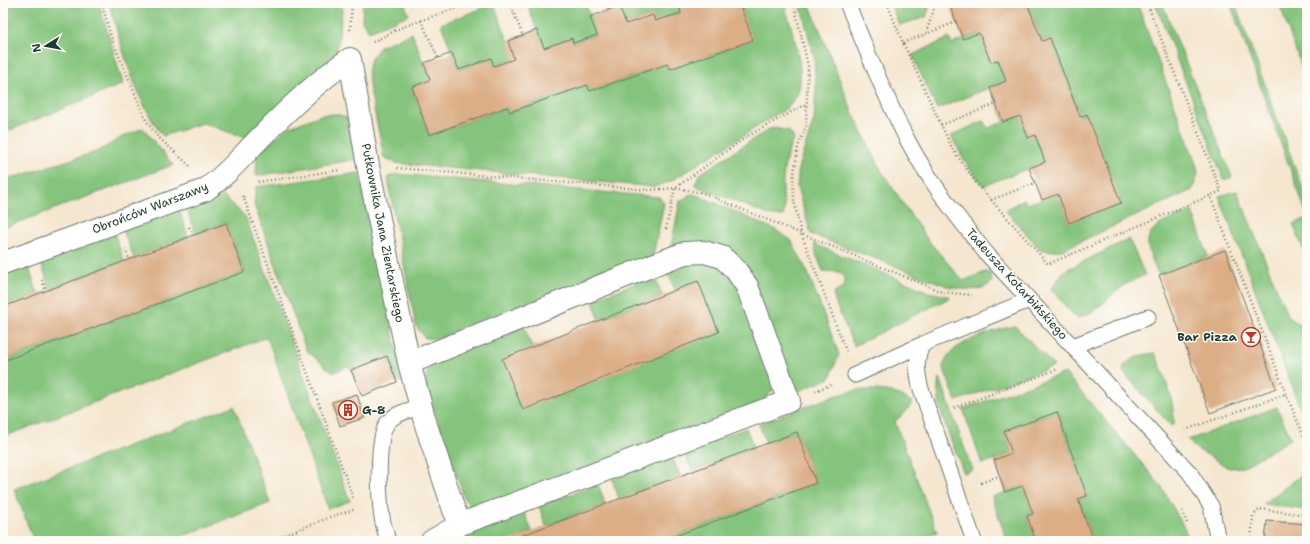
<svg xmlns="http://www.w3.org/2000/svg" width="1310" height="544" font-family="'Shantell Sans',sans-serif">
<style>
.green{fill:#84c47c;stroke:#528058}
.building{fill:#dbae86}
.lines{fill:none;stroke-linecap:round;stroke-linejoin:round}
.service-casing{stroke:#6a786a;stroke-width:17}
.minor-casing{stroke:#6a786a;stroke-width:24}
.path{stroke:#6a786a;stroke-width:2.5;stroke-dasharray:1 3;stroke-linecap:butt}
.service{stroke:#fff;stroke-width:15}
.minor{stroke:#fff;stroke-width:22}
.labels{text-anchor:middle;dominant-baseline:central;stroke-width:3;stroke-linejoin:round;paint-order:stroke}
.street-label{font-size:12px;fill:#1f3d34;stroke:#fdfcf7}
.poi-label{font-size:12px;font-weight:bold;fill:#1f3d34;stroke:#fdfcf7;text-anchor:end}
</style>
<rect width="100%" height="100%" fill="#fdfcf7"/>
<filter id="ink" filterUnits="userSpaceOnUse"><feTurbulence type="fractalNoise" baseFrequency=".025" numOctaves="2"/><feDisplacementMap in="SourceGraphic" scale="8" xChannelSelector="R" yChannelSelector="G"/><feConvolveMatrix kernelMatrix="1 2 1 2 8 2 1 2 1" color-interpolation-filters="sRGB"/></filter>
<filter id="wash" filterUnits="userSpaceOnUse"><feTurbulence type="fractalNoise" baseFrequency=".012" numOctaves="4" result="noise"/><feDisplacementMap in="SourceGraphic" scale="16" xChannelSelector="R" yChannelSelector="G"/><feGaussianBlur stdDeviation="0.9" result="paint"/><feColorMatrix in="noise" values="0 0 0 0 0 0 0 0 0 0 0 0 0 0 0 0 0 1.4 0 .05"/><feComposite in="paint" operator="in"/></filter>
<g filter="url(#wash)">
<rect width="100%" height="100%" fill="#f5e6cf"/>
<path class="green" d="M3 3H99L123 84 3 133Z
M109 3H343L337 52 248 139 203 123 163 136C136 102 121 45 109 3Z
M363 3H404L409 15 369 31 362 21Z
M527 3H585L591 17 619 6 618 3H677L681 13 655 21 653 15 573 43 572 38 494 66 491 58 459 70 441 24 494 4 508 41 537 30Z
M739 3H784C791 28 806 67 798 93 796 98 790 104 787 108L671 181 654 187 395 163 384 157 369 85 368 70 371 58 381 46 412 33 430 80 412 87 429 135 507 107 510 112 587 85 590 91 667 64 670 69 752 40Z
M800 3H809L852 111 882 172 927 239 963 281 985 272 990 273 992 282C979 294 962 289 947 286L811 234 797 188 799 165 814 120 816 89 814 57Z
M890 3H931L926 17 899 25Z
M1027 3H1137L1197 167 1198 174 1192 190 1062 250 1049 251 1040 249 1005 210 1024 199 1027 204 1058 194 1069 223 1086 114 1080 117 1050 38 1042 41Z
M1155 3H1162L1232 177 1224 180Z
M1230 3H1235L1305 195H1307V215Z
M1279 3H1307V83Z
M979 33 990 62 998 60 1006 81 937 109 912 55 949 38 952 44Z
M336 114 350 118 358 159 256 176 257 154 287 128 321 115Z
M1020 116 1028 138 1035 135 1045 162 983 186 966 163 951 136 983 121 988 128Z
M143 128 173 165 3 228V176L5 180 99 151 122 137Z
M774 128 789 131 794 138C786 153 782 174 783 191 783 200 786 208 783 216H772L694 185 700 174 769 129Z
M359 173 403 381 397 382 387 356 351 370 348 366 333 373 306 350 254 204 256 187Z
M397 174 659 197 664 203 652 260 449 336 436 339 425 338 416 326 390 193 388 177Z
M1237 191 1288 317 1307 330V400L1302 413 1219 196Z
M221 194 245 216 350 501 328 509 267 337 3 437V361L244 272 226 223 196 234 186 208Z
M692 194 702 197 774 229 791 240 808 273 839 354 830 378 794 393 745 268 670 251 680 201Z
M179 209 188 237 134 258 123 230Z
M1192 211 1208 256 1159 275C1135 229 1152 227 1192 211Z
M1307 218V258L1293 224Z
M114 233 124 261 50 289 40 260Z
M1129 239 1145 275C1138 278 1131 281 1125 285 1106 297 1102 310 1078 318L1074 316 1051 289 1064 271Z
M814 244 929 292 951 297 854 346 837 307 833 294 844 287V278L840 272 823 271 816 254Z
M717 261 733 274 775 387 763 401 478 509 470 506 465 500 426 386C425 373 428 369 438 361L524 326 532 347 719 332 698 281 675 290 666 269 685 262Z
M28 265 38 294 3 307V274Z
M654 276 662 295 600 320 592 300Z
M1015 326 1054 366 956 401 943 366C946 360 949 354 954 350 965 340 1000 328 1015 326Z
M1155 353C1165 377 1174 398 1174 424L1171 426 1124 373 1123 367C1130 358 1143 354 1155 353Z
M1065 373 1161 486 1185 529 1187 541H1093L1078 499 1087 496 1057 412 1004 431 1012 453 982 464 963 409Z
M940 378 972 470 964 473C956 451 930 397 940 378Z
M858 390C882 390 893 389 913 403L895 422 937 532 912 541H662L816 483 797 432 766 443 759 424 834 396Z
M234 406 270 503 169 541H34L14 489Z
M1277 407 1291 439 1243 467 1229 468 1194 447 1188 440Z
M746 428 754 448 692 471 684 452Z
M672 457 680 476 619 499 612 479Z
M1307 471V510L1263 504Z
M598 484 605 504 546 526 539 506Z
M1023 486 1033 514 1027 516 1036 541H1007L992 497Z
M523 510 532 531 509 541H450Z"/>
<g id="blocks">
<path class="building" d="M678 3H739L753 40 670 69 667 64 590 91 587 85 510 112 507 107 429 135 412 87 430 80 424 63 452 53 459 70 491 58 494 66 514 59 508 41 537 30 544 48 572 38 573 43 597 35 590 17 619 6 626 24 653 15 655 21 681 13Z
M960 3H1027L1042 41 1050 38 1080 117 1087 114 1121 203 1069 223 1058 194 1042 200 1029 168 1045 162 1035 135 1028 138 1020 116 1003 122 990 88 1006 81 998 60 991 62 979 33 963 39 950 7Z
M226 223 244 272 3 361V307Z
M1225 250 1276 388 1210 413 1159 275Z
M698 281 719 332 523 410 502 359Z
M387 356 397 382 362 396 351 370Z
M357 394 364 418 340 426 332 402Z
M1057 412 1087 496 1078 499 1093 541H1036L1027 516 1033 514 1023 486 1005 492 994 460 1012 453 1004 431Z
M797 432 816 483 662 541H507Z
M1267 521 1307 524V541H1265Z"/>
</g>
</g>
<g filter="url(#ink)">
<use href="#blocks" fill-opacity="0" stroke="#6a786a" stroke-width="1"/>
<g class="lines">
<defs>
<path id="service" d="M847 3C867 50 885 98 909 143 930 182 958 218 986 253L1190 473 1211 506 1218 541
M923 344C915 357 917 371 920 386L974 541
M1073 346 1148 317
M855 375 923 344 1029 300
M388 541C386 533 383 525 382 517 379 498 376 437 388 422 395 413 410 410 421 407"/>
<path id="minor" d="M3 263 205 190C226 176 241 157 258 140 286 111 317 81 350 59L368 166 409 363 426 425 454 510 461 524
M409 363 658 263 685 253 704 252 722 257 735 269 747 286 789 401 461 524 432 541"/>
</defs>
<use href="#service" class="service-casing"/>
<use href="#minor" class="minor-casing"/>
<path class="path" d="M102 3 111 37 146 120 156 135 190 166
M510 3 523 36
M605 3 608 11
M794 3 808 66 806 126 798 147 793 179 794 201 801 233 846 351
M887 3 903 43 952 148 977 184 1048 264 1221 191 1147 3
M421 20 438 58
M350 30 352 3
M926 33 936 3
M373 42 400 28 470 3
M903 43 956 22
M941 125 996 104
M397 168 650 190 675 188 703 193 942 292 972 295
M258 182 340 170
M243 196 354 500
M991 200 1035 183
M189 227 192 235
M666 229 675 188 746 137 808 103
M125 249 129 259
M42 280 46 291
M815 391 833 384
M1286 394 1307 444
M954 408 1058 369
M1185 430 1286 394 1210 195
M981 483 999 476
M1182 511 1187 523
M282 536 284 541
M270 541 330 517 356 509
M936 541 947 537
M1251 541 1253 516 1260 509 1307 515"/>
<use href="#service" class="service"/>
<use href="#minor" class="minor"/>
</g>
</g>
<defs>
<symbol id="bar-ring" viewBox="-11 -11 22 22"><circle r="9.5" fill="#fdfcf7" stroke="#c8321e" stroke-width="1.5"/><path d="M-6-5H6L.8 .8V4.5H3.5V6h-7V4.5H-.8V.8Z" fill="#c8321e"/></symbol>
<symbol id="building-ring" viewBox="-11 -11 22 22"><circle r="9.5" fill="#fdfcf7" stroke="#c8321e" stroke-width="1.5"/><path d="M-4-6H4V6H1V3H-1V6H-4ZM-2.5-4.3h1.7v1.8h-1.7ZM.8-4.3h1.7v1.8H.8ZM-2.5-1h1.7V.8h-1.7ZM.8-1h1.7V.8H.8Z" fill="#c8321e"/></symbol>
</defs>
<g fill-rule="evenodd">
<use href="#bar-ring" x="1240" y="326" width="22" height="22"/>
<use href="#building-ring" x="337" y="399" width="22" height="22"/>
</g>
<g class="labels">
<g class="street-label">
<text transform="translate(150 208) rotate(-21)">Obrońców Warszawy</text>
<text transform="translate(383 233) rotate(79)">Pułkownika Jana Zientarskiego</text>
<text transform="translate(1017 284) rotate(48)">Tadeusza Kotarbińskiego</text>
</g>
<g class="poi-label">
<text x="1237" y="337">Bar Pizza</text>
<text x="362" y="410" text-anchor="start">G-8</text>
</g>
</g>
<rect width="1310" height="544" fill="none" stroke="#fdfcf7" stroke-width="16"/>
<g transform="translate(46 46) rotate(259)" stroke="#fdfcf7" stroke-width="3" paint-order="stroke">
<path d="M0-3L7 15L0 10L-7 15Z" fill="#1f3d34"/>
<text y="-6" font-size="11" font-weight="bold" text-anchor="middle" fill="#1f3d34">N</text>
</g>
</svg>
